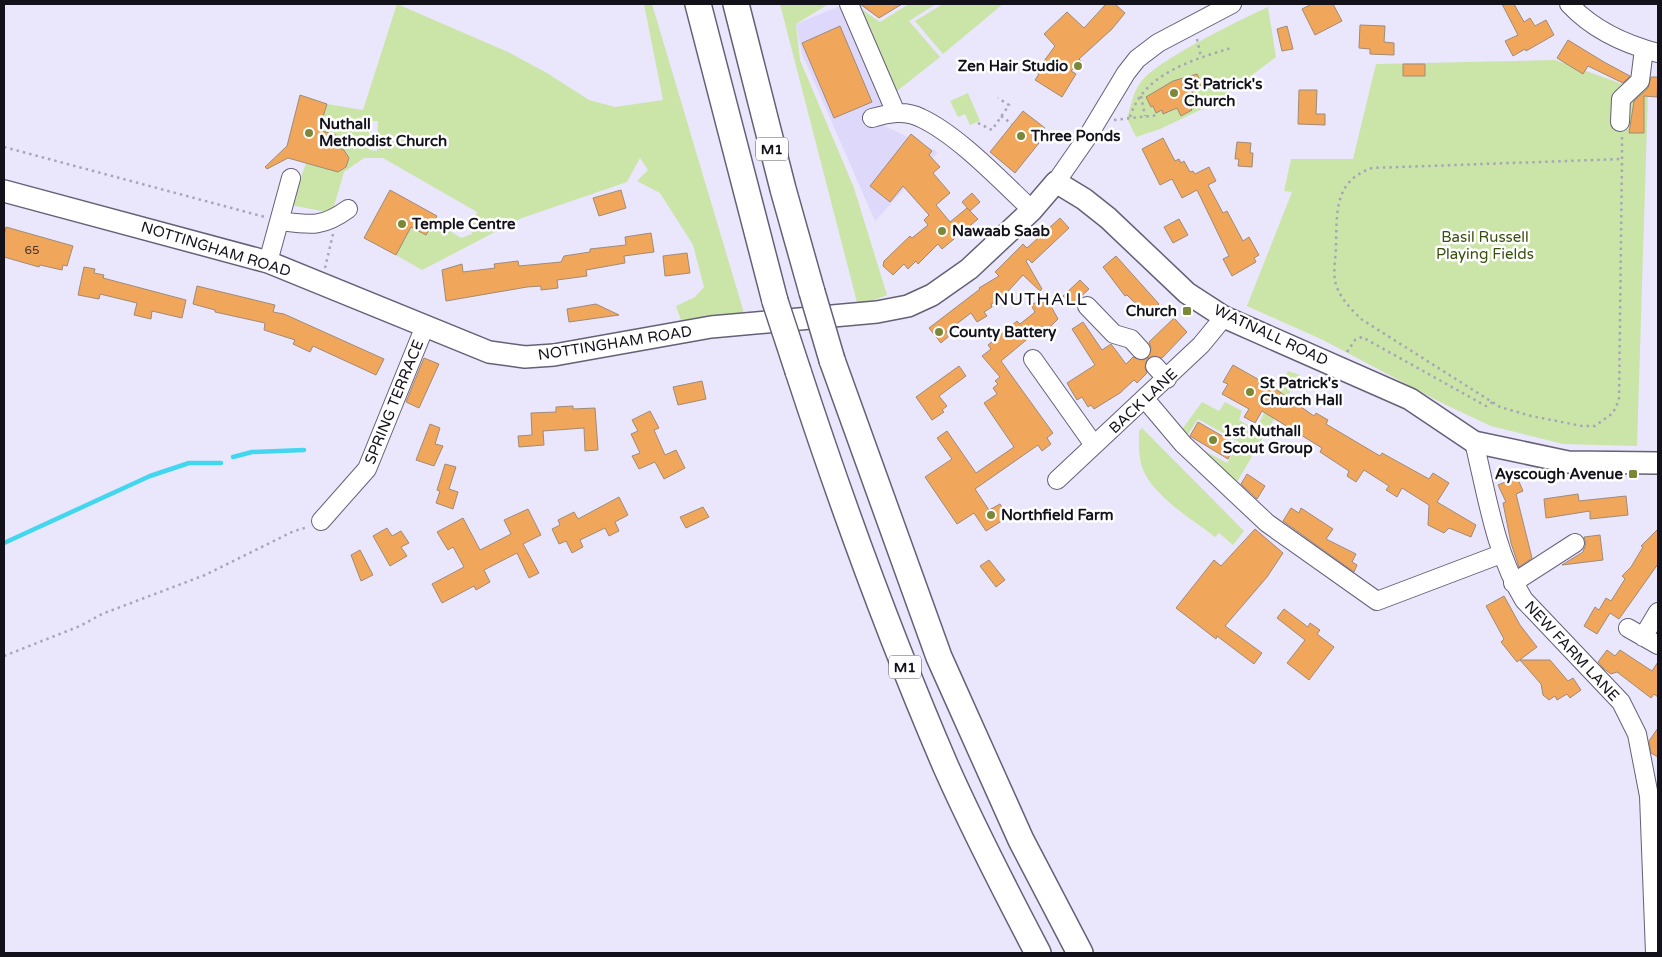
<svg xmlns="http://www.w3.org/2000/svg" width="1662" height="957" font-family="'Varela Round',sans-serif">
<style>
.built{fill:#ded8fb}
.green{fill:#cae5a7;fill-rule:evenodd}
.lines{fill:none;stroke-linecap:round;stroke-linejoin:round}
.stream{stroke:#42d7ef;stroke-width:4.5}
.building{fill:#f0a75c;stroke:#a08a77}
.minor-casing{stroke:#656078;stroke-width:20}
.major-casing{stroke:#656078;stroke-width:24}
.highway-casing{stroke:#656078;stroke-width:28}
.path{stroke:#a9a5b8;stroke-width:2.5;stroke-dasharray:2.5 4;stroke-linecap:butt}
.minor{stroke:#fff;stroke-width:18}
.major{stroke:#fff;stroke-width:21}
.highway{stroke:#fff;stroke-width:25}
.highway-bridge-casing{stroke:#656078;stroke-width:28;stroke-linecap:butt}
.highway-bridge{stroke:#fff;stroke-width:25}
.poi-dot{fill:#7a8837;stroke:#fff;stroke-width:2}
.labels{text-anchor:middle;dominant-baseline:central;stroke-width:5;stroke-linejoin:round;paint-order:stroke}
.number-label{font-size:12px;fill:#4a362a}
.shield{fill:#fff;stroke:#5a585f;stroke-width:1}
.shield-label{font-size:14px;font-weight:bold;fill:#13111a}
.poi-label{font-size:15px;font-weight:bold;fill:#13111a;stroke:#fff;text-anchor:start}
.park-label{font-size:15px;fill:#394f0d;stroke:#fff}
.street-label{font-size:15px;fill:#13111a;stroke:#fff}
.quarter-label{font-size:18px;letter-spacing:1px;fill:#13111a;stroke:#fff}
</style>
<rect width="100%" height="100%" fill="#eae6fc"/>
<path class="built" d="M845 4 889 100 877 110 883 125 938 152 875 221 802 54 796 24Z"/>
<path class="green" d="M397 4 508 52 547 73 589 100 615 107 663 100 644 4H652L744 313 681 320 676 306 695 297 704 287 693 245 660 193 637 181 648 170 640 158 627 182 522 218 422 270 396 255 411 227 426 235 434 221 461 238 472 234 470 229 477 212 383 158H364L344 172 332 213 291 205 306 163 338 172 346 167 349 158 345 150 336 147 339 136 319 130 327 104 363 110ZM369 121H378L377 151 369 150Z
M780 4 827 5 796 24 800 60 854 188 887 295 858 306Z
M854 4 880 22 909 4H936L909 21 940 57 892 95Z
M943 4H1003L943 54 915 21Z
M1268 7 1276 57 1215 103 1160 129 1136 137 1127 118C1131 106 1133 92 1141 82 1157 60 1240 20 1268 7Z
M1555 60 1628 86 1649 60 1637 446 1563 444 1491 426 1446 405 1323 340 1247 306 1292 192 1284 191 1291 159H1353L1376 64Z
M968 93 980 121 970 125 965 114 958 117 950 101Z
M1288 371 1300 375 1234 487 1200 456 1203 450 1227 463 1239 442 1198 419 1186 437 1178 435 1202 402 1219 411 1225 402 1242 411 1239 420 1253 428 1257 427 1266 409 1269 410Z
M1142 428 1244 531 1233 545 1219 533 1215 537C1192 519 1159 500 1145 474 1138 461 1139 445 1139 431Z"/>
<g class="lines">
<path class="stream" d="M233 457 252 452 304 450
M4 543 150 476 189 463H221"/>
</g>
<path class="building" d="M860 4H902L879 18Z
M1106 4H1115L1125 13 1112 29 1079 59 1082 62 1071 71 1076 74 1062 97 1035 80 1039 74 1036 72 1055 46 1044 34 1067 12 1084 28Z
M1312 4H1333L1342 21 1315 35 1302 9Z
M1502 4H1514L1524 22 1530 18 1535 26 1546 20 1554 35 1526 51 1525 49 1513 56 1505 41 1518 35Z
M1360 25 1385 26 1384 42 1394 43V55L1370 54V49L1359 48Z
M840 26 872 102 834 118 802 43Z
M1287 26 1293 49 1282 51 1277 29Z
M1568 40 1604 62 1630 76 1623 83 1588 66 1583 74 1557 58Z
M1403 64H1425V76H1403Z
M1197 74 1202 85 1191 90 1195 96 1188 99 1192 110 1181 116 1177 108 1163 114 1162 110 1156 113 1153 106 1151 107 1146 97 1173 81Z
M1651 77H1658L1657 97 1644 96V133H1629L1634 101 1648 88Z
M1299 90H1317L1316 114H1325V125L1298 124Z
M300 95 327 104 319 130 339 136 336 147 344 150 349 158 346 167 338 172 288 158 267 169 265 167 287 146Z
M1023 111 1045 128 1035 140 1039 143 1015 173 990 152Z
M911 134 932 151 929 155 940 167 933 173 950 193 936 205 950 222 967 208 978 219 942 249 938 244 918 264 916 261 908 269 904 264 893 275 883 266 884 261 910 236 912 238 928 225 924 220 929 215 903 186 890 202 870 186Z
M1163 138 1175 161 1179 159 1181 163 1184 161 1190 172 1193 171 1195 174 1209 167 1216 181 1208 185 1223 213 1227 211 1243 241 1249 237 1259 255 1254 258 1256 262 1232 276 1223 259 1229 256 1197 190 1182 198 1172 179 1160 185 1142 149Z
M1237 142 1251 143 1250 153H1253L1252 167 1238 166 1239 159H1235Z
M390 190 437 216 426 235 411 227 396 255 364 238Z
M621 190 626 208 599 216 593 198Z
M972 193 980 202 970 211 962 202Z
M1060 218 1069 228 1032 263 1028 259 1026 261 1042 289 1040 291 1023 275 1001 299 991 304 992 307 984 312 987 316 977 322 971 313 946 332 949 336 941 343 929 328 980 289 979 288 999 276 995 272 1023 244 1027 248Z
M1179 219 1188 235 1173 243 1164 227Z
M6 227 73 246 67 266 63 265 62 270 40 265 39 267 4 257V235Z
M651 233 654 252 624 256 625 263 586 270 587 276 557 280 558 288 541 290V286L527 287 446 301 442 270 462 264 463 272 495 268 494 264 518 261 519 266 561 262 564 256 590 252V249L626 245 625 237Z
M687 253 690 273 665 276 663 256Z
M1116 256 1159 304 1147 315 1127 295 1125 296 1103 267Z
M84 267 95 269 94 273 104 275 103 278 186 300 182 318 152 311 151 319 134 315 137 303 100 294 99 299 78 295Z
M1080 280 1089 289 1072 305 1063 296Z
M197 286 275 305 273 312 284 314 384 359 376 375 313 346 310 352 293 344 295 340 264 330 265 323 215 312V310L193 304Z
M1046 297 1058 319 1046 331 1043 326 1001 361 1053 433 1047 438 1051 444 1042 451 1038 445 975 489 989 510 1000 504 1008 517 986 531 974 513 957 524 925 477 952 459 937 438 947 431 976 473 1014 447 984 403 997 394 993 388 998 384 995 381 1000 377 982 356 991 349 988 345 1017 321 1020 324 1035 312 1031 305Z
M596 304 619 315 569 322 567 309Z
M1174 318 1187 332 1162 358 1153 356 1147 359 1145 368 1147 373 1137 383 1134 380 1120 393 1094 409 1091 405 1088 407 1082 397 1077 400 1067 383 1095 365 1072 329 1083 322 1102 350 1111 344 1126 364 1133 357 1143 360 1148 357 1151 348 1149 342Z
M424 358 439 364 419 408 406 402Z
M1233 365 1277 390 1314 416 1316 413 1328 420 1326 424 1380 456 1382 453 1429 479 1433 473 1449 483 1437 502 1476 525 1471 537 1449 528 1444 533 1428 525 1429 505 1402 488 1397 497 1386 490 1389 486 1364 470 1356 482 1347 476 1349 471 1320 452 1322 448 1262 411 1255 423 1244 417 1249 409 1222 394 1228 384 1223 382Z
M959 366 966 376 939 396 947 406 942 410 944 412 932 420 916 397Z
M702 381 706 399 678 405 673 387Z
M573 406V409L595 408 598 450 585 451 584 428 543 431 544 445 519 447 518 436 532 435 531 413 556 412V407Z
M650 411 659 428 654 430 665 455 676 450 685 468 664 479 655 462 639 469 632 456 640 453 631 434 638 431 632 420Z
M1198 422 1236 444 1228 459 1190 436Z
M430 424 440 428 435 444 443 446 434 466 416 460Z
M445 464 456 467 449 489 458 492 453 509 436 503 440 491 437 490Z
M1247 474 1265 486 1257 499 1241 484Z
M1517 477 1523 491 1516 494 1532 558 1519 567 1511 543 1503 503 1506 502 1498 485Z
M1578 494 1579 501 1626 496 1628 515 1590 519V511L1546 518 1544 499Z
M619 497 628 515 615 522 619 531 609 536 605 528 580 540 583 547 572 553 566 541 559 544 552 529 560 525 558 520 574 512 578 519Z
M703 507 709 517 686 528 680 517Z
M1291 508 1299 513 1301 508 1333 529 1326 539 1356 554 1352 562 1357 565 1354 572 1283 521Z
M528 509 541 535 523 544 539 573 529 578 517 553 484 570 490 582 476 590 474 586 442 603 432 584 464 567 453 547 448 550 437 532 463 518 480 550 511 534 504 520Z
M387 528 392 536 401 531 409 543 401 547 407 556 390 566 373 536Z
M1255 529 1283 553 1267 577 1225 626 1262 653 1254 664 1217 636 1216 639 1176 608 1214 560 1221 566Z
M1658 529V564L1619 619 1610 613 1597 634 1584 626 1595 607 1599 610 1606 598 1611 601 1625 579 1622 576 1631 567 1643 547 1641 546Z
M1600 535 1603 560 1562 565 1583 552 1586 543 1584 537Z
M360 550 373 575 361 581 351 555Z
M989 560 1005 580 996 587 980 566Z
M1504 596 1520 625 1537 647 1517 662 1501 642 1504 639 1486 606Z
M1284 609 1308 627 1310 623 1320 630 1317 634 1334 647 1309 680 1287 663 1305 640 1277 618Z
M1607 650 1615 656 1620 650 1652 671 1658 662V697L1654 694 1651 698 1617 672 1611 674 1603 668 1598 662Z
M1520 660H1550L1568 681 1573 678 1581 690 1570 698 1567 694 1557 700 1555 696 1549 700 1543 695 1541 684Z
M1658 728V757L1651 753 1649 741Z"/>
<g class="lines">
<defs>
<path id="minor" d="M849 4 896 113
M1569 4C1593 30 1624 44 1658 53
M872 118C889 113 905 110 921 118 958 135 1002 182 1032 210
M1620 122 1621 99 1640 81 1644 49
M1056 182 1088 136 1126 73 1137 59 1158 43 1232 4
M280 221C310 225 322 228 348 209
M268 262 291 178
M1087 306 1114 334 1131 339 1141 350
M1033 359 1094 445
M1155 366 1167 379
M1145 399 1183 444 1267 523 1377 601 1501 554
M1474 442C1487 495 1495 553 1524 600L1621 702 1637 734 1649 796 1655 953
M1057 480 1201 345 1224 317
M321 521 367 469 425 326
M1513 583 1575 543
M1628 628 1658 645
M1643 637 1658 612"/>
<path id="major" d="M4 191 268 262 489 352 525 357 554 355 711 327 877 312 908 306 932 295 969 269 1032 210 1056 182 1084 199 1108 218 1187 293 1224 317 1410 399 1474 442 1568 462 1658 463"/>
<path id="highway" d="M698 4 775 301
M736 4 783 189 812 292
M832 360 939 657 1021 840 1080 953
M798 371C842 505 890 637 946 767 974 830 1006 892 1038 953"/>
</defs>
<use href="#minor" class="minor-casing"/>
<use href="#major" class="major-casing"/>
<use href="#highway" class="highway-casing"/>
<path class="path" d="M1197 39 1201 57
M1141 96 1145 116
M1001 116 1012 124
M1130 117C1143 74 1192 60 1231 48
M1114 120 1159 115
M978 123 992 130 1009 105 998 98
M1622 137V159L1619 400 1613 413 1595 426H1582L1531 416 1500 407 1361 319C1351 309 1337 295 1335 280 1333 270 1336 256 1336 245 1337 212 1334 181 1372 168L1622 159
M4 147 265 217
M325 268 333 234
M1347 352 1355 340 1362 337 1486 406 1493 402
M4 656 80 626 102 614 205 575 294 531 308 527"/>
<use href="#minor" class="minor"/>
<use href="#major" class="major"/>
<use href="#highway" class="highway"/>
<defs>
<path id="highway-bridge" d="M812 292 832 360
M775 301 798 371"/>
</defs>
<use href="#highway-bridge" class="highway-bridge-casing"/>
<use href="#highway-bridge" class="highway-bridge"/>
</g>
<g class="poi-dot">
<circle cx="1078" cy="66" r="5"/>
<circle cx="1174" cy="93" r="5"/>
<circle cx="309" cy="133" r="5"/>
<circle cx="1021" cy="136" r="5"/>
<circle cx="402" cy="224" r="5"/>
<circle cx="942" cy="231" r="5"/>
<rect x="1182" y="306" width="10" height="10" rx="2.5"/>
<circle cx="939" cy="332" r="5"/>
<circle cx="1250" cy="392" r="5"/>
<circle cx="1213" cy="440" r="5"/>
<rect x="1628" y="469" width="10" height="10" rx="2.5"/>
<circle cx="991" cy="515" r="5"/>
</g>
<g class="labels">
<g class="number-label">
<text x="32" y="250">65</text>
</g>
<g class="shield">
<rect x="756" y="137.5" width="32" height="23" rx="4"/>
<rect x="889" y="655.5" width="32" height="23" rx="4"/>
</g>
<g class="shield-label">
<text x="772" y="149">M1</text>
<text x="905" y="667">M1</text>
</g>
<g class="poi-label">
<text x="1068" y="66" text-anchor="end">Zen Hair Studio</text>
<text x="1184" y="84">St Patrick's<tspan x="1184" dy="17">Church</tspan></text>
<text x="319" y="124">Nuthall<tspan x="319" dy="17">Methodist Church</tspan></text>
<text x="1031" y="136">Three Ponds</text>
<text x="412" y="224">Temple Centre</text>
<text x="952" y="231">Nawaab Saab</text>
<text x="1177" y="311" text-anchor="end">Church</text>
<text x="949" y="332">County Battery</text>
<text x="1260" y="383">St Patrick's<tspan x="1260" dy="17">Church Hall</tspan></text>
<text x="1223" y="431">1st Nuthall<tspan x="1223" dy="17">Scout Group</tspan></text>
<text x="1623" y="474" text-anchor="end">Ayscough Avenue</text>
<text x="1001" y="515">Northfield Farm</text>
</g>
<g class="park-label">
<text x="1485" y="237">Basil Russell<tspan x="1485" dy="17">Playing Fields</tspan></text>
</g>
<g class="street-label">
<text transform="translate(216 249) rotate(17)">NOTTINGHAM ROAD</text>
<text transform="translate(1271 335) rotate(25)">WATNALL ROAD</text>
<text transform="translate(615 343) rotate(-9)">NOTTINGHAM ROAD</text>
<text transform="translate(1143 401) rotate(-43)">BACK LANE</text>
<text transform="translate(394 402) rotate(-68)">SPRING TERRACE</text>
<text transform="translate(1572 651) rotate(47)">NEW FARM LANE</text>
</g>
<g class="quarter-label">
<text x="1041" y="299">NUTHALL</text>
</g>
</g>
<rect width="1662" height="957" fill="none" stroke="#13111a" stroke-width="10"/>
</svg>
